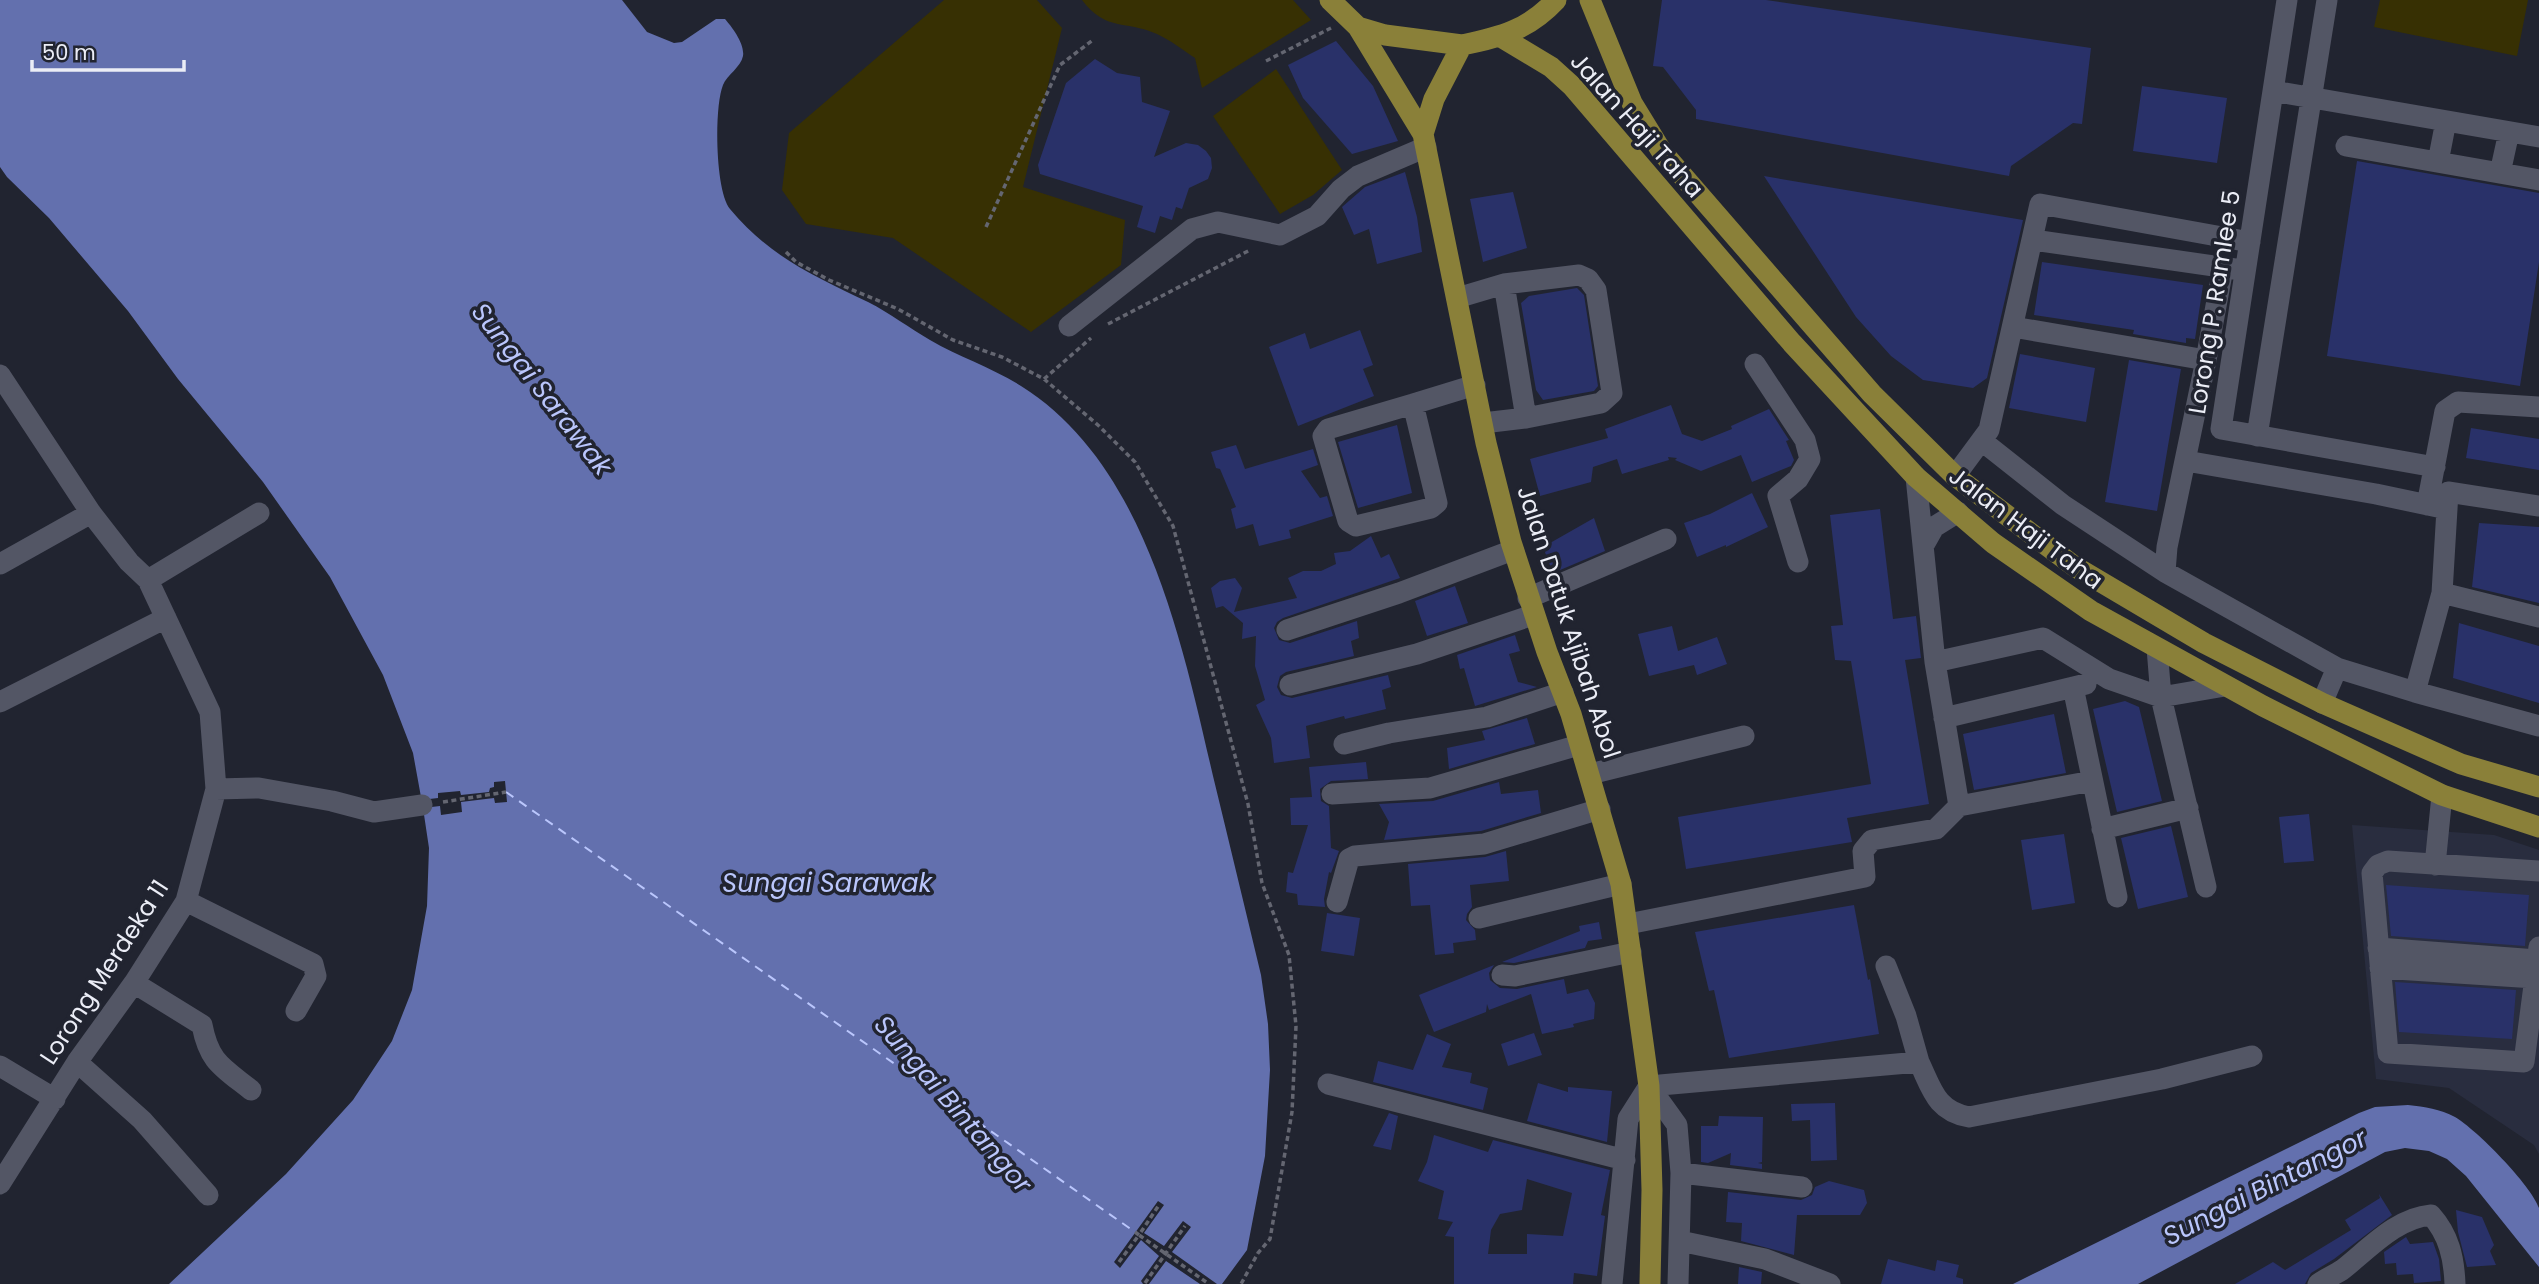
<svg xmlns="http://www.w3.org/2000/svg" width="2539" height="1284" font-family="Poppins,sans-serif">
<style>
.built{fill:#292d3f}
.green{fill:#373003}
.water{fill:#6370ae}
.pier{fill:#212430}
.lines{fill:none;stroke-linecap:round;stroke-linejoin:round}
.ferry{stroke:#bac6fc;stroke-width:2;stroke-dasharray:9 7;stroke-linecap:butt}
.building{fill:#293169;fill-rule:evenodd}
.path{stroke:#646671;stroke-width:3.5;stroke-dasharray:5 3.5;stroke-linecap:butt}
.minor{stroke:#535665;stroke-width:21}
.major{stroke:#8a8039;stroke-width:21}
.labels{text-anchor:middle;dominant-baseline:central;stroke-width:7;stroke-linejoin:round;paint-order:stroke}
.street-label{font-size:24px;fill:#ebedf6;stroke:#212430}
.water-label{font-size:26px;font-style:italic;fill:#bac6fc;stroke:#212430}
</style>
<rect width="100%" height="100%" fill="#212430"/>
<path class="built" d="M2352 825 2494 835 2539 850V1154L2534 1145 2449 1088 2376 1079Z"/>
<path class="green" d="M944 0H1037L1062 28 1023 187 1125 220 1121 265 1031 332 893 238 806 224 782 190 789 133Z
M1082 0H1293L1311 20 1202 88 1195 58C1183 50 1170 40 1157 34 1126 20 1106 32 1082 0Z
M2380 0H2528L2517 56 2374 27Z
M1276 69 1342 170 1313 195 1280 214 1213 116Z"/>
<path class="water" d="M0 0H622L647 32 674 43 682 42 716 19H725C732 27 745 44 743 56 741 67 727 75 723 85 714 107 715 191 730 209 770 257 814 276 868 302 890 313 909 328 930 340 959 357 993 368 1021 386 1146 464 1182 643 1213 776 1229 842 1245 908 1261 975L1268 1024 1270 1070 1265 1156 1247 1250 1222 1284H169L286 1174 353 1100 392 1041 412 990 427 906 429 848 423 808 413 753 383 675 330 577 263 482 178 379 128 311 49 218 7 177 0 167Z
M2408 1105C2425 1107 2440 1109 2455 1117 2476 1129 2531 1185 2539 1208 2539 1220 2539 1253 2539 1267L2466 1176 2447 1159 2429 1151 2405 1148 2385 1152 2138 1284H2013L2359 1113 2375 1107Z"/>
<path class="pier" d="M505 781 507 802 495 803 494 798 461 802 462 812 441 815 440 806 423 808 421 800 438 798V793L460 791 461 795 489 792 490 788 494 787V782Z
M1158 1201 1164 1205 1144 1233 1164 1246 1183 1221 1191 1227 1172 1252 1217 1284H1200L1166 1261 1149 1284H1143L1141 1281 1159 1256 1141 1240 1120 1268 1114 1262Z"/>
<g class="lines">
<path class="ferry" d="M506 792 1135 1232"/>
</g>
<path class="building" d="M1662 0H1766L2091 48 2082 124 2073 123 2011 166 2009 176 1696 119V110L1663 67 1653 66Z
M1336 41 1373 86 1398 141 1352 154 1303 98 1288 65Z
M1095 59 1117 73 1140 77 1142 102 1170 111 1154 157 1186 143 1198 145 1206 151 1211 158 1212 168 1208 179 1189 188 1182 209 1176 207 1172 220 1160 216 1155 233 1137 227 1143 206 1040 174 1038 165 1066 83Z
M2142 86 2227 98 2217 163 2133 151Z
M2357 161 2539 193V262L2520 386 2327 356Z
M1405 172 1417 217 1422 252 1377 264 1369 229 1354 235 1342 207 1365 187Z
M1764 176 2023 220 1987 378 1973 388 1923 380 1891 356 1856 317Z
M1513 192 1527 248 1483 262 1470 199Z
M2042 262 2203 285 2195 339 2186 338V343L2133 334 2134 330 2034 315Z
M1577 288 1584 295 1598 386 1594 391 1543 400 1536 390 1521 303 1529 296Z
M1360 330 1373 365 1363 369 1374 396 1298 426 1269 347 1305 333 1310 349Z
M2020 354 2095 368 2086 422 2009 408Z
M2129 360 2181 369 2157 511 2105 502Z
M1671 405 1682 434 1702 441 1732 429 1731 426 1769 409 1789 440 1786 441 1794 460 1791 466 1752 482 1741 455 1701 471 1675 460 1677 458 1668 457 1669 460 1622 474 1617 459 1593 467 1591 482 1540 496 1530 459 1608 438 1605 429Z
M1397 425 1412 493 1358 508 1338 442Z
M2471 428 2539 439V470L2466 458Z
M1236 445 1245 469 1313 449 1318 465 1301 471 1320 498 1327 496 1333 516 1289 530 1291 538 1259 546 1253 524 1236 529 1231 509 1236 507 1220 469 1216 468 1211 452Z
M1752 493 1768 527 1726 547V545L1697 557 1684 523 1710 514Z
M1880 509 1893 619 1916 616 1921 658 1905 660 1929 804 1847 818 1852 842 1686 869 1678 817 1871 784 1851 661 1835 660 1831 626 1843 625 1830 515Z
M1594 518 1605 551 1553 573 1543 547Z
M2479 523 2539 527V603L2472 587Z
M1371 536 1381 558 1389 554 1400 578 1283 618 1277 622 1274 628 1279 640 1290 643 1357 621 1359 638 1351 641 1354 656 1286 672 1280 676 1277 687 1281 695 1292 698 1388 675 1391 687 1382 690 1386 709 1345 719 1344 716 1306 726 1310 758 1274 763 1271 738 1256 705 1265 700 1255 666 1256 636 1242 639 1243 623 1223 606 1216 608 1211 588 1220 581 1235 578 1242 588 1234 612 1297 598 1288 578 1303 571H1321L1336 564 1334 553 1350 551Z
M1455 586 1468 623 1427 636 1415 601Z
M2459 623 2539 646V703L2453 678Z
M1672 626 1678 651 1717 637 1727 664 1697 675 1694 665 1649 676 1638 634Z
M1515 635 1520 651 1509 654 1518 682 1537 687 1475 706 1464 668 1460 669 1457 655Z
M2125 701 2139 707 2162 801 2117 812 2093 709Z
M2054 714 2066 773 1974 790 1963 734Z
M1527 718 1535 744 1449 769 1447 748 1485 740 1482 731Z
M1366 762 1368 779 1331 781 1320 789 1321 801 1329 806 1331 848 1339 851 1331 873 1329 872 1324 899 1325 907 1298 905 1297 894 1286 892 1288 872 1293 873 1308 825H1291L1290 798 1312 797 1309 767Z
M1499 782 1501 794 1538 790 1541 813 1481 831 1384 840 1389 822 1379 804 1433 801Z
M2309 814 2314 861 2284 863 2279 817Z
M2171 826 2188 897 2138 909 2121 838Z
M2064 834 2075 903 2032 910 2021 840Z
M1506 851 1509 881 1470 885 1472 907 1467 914 1466 920 1475 930 1476 940 1453 943 1454 953 1435 955 1430 905 1411 906 1408 864 1485 857Z
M2386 885 2529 895 2525 946 2391 936Z
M1854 905 1868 980 1870 979 1879 1034 1729 1058 1714 990 1709 991 1695 932Z
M1327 913 1360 918 1354 956 1321 951Z
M1599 922 1602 939 1588 941 1585 948 1514 963 1502 962 1580 931 1579 926Z
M1494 965 1489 973 1490 980 1500 988 1517 989 1564 979 1567 994 1588 989 1595 1003 1594 1019 1573 1024 1574 1027 1542 1034 1531 994 1489 1010 1487 1004 1486 1012 1434 1032 1419 995Z
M2395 982 2516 990 2512 1039 2399 1032Z
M1534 1033 1542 1055 1508 1066 1501 1044Z
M1427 1034 1451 1044 1442 1067 1472 1073 1470 1083 1488 1088 1483 1110 1373 1082 1378 1061 1413 1070Z
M1538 1083 1568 1092V1087L1612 1091 1607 1142 1527 1121Z
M1835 1103 1837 1160 1811 1161 1810 1120 1792 1121 1791 1104Z
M1389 1113 1398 1116 1391 1150 1373 1146Z
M1719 1116 1763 1117 1762 1162 1758 1163 1762 1164V1169L1730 1165 1731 1153 1708 1163 1701 1162V1126H1718Z
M1434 1135 1488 1152 1493 1140 1610 1170 1601 1215 1605 1216 1597 1276 1574 1273 1573 1284H1454V1237L1445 1236 1453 1222 1438 1219 1444 1191 1418 1181 1427 1162ZM1527 1179 1572 1193 1563 1236 1527 1234V1254H1488L1491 1230 1500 1214 1522 1210Z
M1829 1181 1864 1190 1867 1203 1860 1215H1797L1794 1255 1741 1241 1742 1223 1726 1222 1728 1192 1801 1200 1812 1195 1815 1187Z
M2379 1194 2392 1215 2334 1259 2311 1273 2305 1284H2235L2273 1262 2285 1270 2351 1230 2345 1220 2380 1198Z
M2456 1210 2482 1217 2494 1245 2490 1251 2496 1265 2467 1267 2458 1232Z
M2406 1237 2410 1244 2433 1242 2439 1259 2441 1281 2414 1283 2413 1274 2397 1275 2396 1263 2385 1264 2384 1252Z
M1888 1259 1935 1271 1937 1260 1959 1265 1956 1277 1963 1279V1284H1881Z
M1739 1267 1762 1272 1761 1284H1738Z"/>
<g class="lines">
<path class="path" d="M1266 61 1331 28
M986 227 1060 65 1093 40
M786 252 796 262 829 280 898 309 953 340 1002 357 1044 379 1099 426 1135 462 1173 526 1248 804 1262 883 1289 955 1296 1026 1292 1112 1270 1239 1258 1253 1241 1284
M1108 324 1250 250
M1044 379 1091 338
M443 802 506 792
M1135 1232 1139 1235 1159 1205
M1119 1262 1139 1235 1209 1284
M1145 1283 1185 1226"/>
<path class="minor" d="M2287 0 2221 429 2435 467
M2273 91 2539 137
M2346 146 2539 180
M2438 162 2446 121
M2500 173 2509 132
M2033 240 2235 269
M1457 298 1504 284
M1069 326 1192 229 1218 222 1280 235 1317 216 1341 189 1358 176 1426 147
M2013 327 2206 360
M1755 364 1805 440 1810 459 1798 479 1778 496 1798 562
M0 375 91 513 129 562 148 580 210 712 216 789 186 901 134 983 77 1062 0 1184
M1413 404 1437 503 1431 508 1356 526 1348 521 1323 436 1328 429Z
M1413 404 1475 385
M1483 423 1526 418 1601 403 1612 393 1596 290 1588 279 1579 275 1504 284 1526 418
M2257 436 2327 0
M1982 441 2063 505 2165 572 2337 668 2415 692 2539 726
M2186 461 2376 494 2447 509
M1955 476 1989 430 2040 204 2250 242
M1916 477 1935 662 1959 806
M2427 505 2445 411 2458 402 2539 407
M1925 543 1934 527 1958 512
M0 564 91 513
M2165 572 2167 547 2206 360 2223 268
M148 580 259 513
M2442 593 2539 617
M1528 598 1666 539
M1287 630 1399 593 1513 550
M2157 648 2161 697 2206 887
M1935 662 2043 638 2109 679 2161 697 2225 686
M1290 685 1417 654 1533 615
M2073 687 2117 897
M2415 692 2442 593 2448 492 2539 506
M0 702 166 618
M2322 703 2337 668
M1944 718 2086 684
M1344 744 1389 733 1487 717 1563 692
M1590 774 1744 736
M216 789 259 788 332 801 374 812 422 805
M1332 794 1430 788 1579 745
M2102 829 2188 808
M2435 865 2442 795
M2539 871 2388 861 2378 865 2372 873 2388 1053 2524 1062 2539 947
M186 901 313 964 316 976 296 1011
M1337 902 1349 859 1355 856 1484 844 1600 809
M1479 918 1621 884
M1628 924 1865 877 1863 851 1872 840 1936 829 1959 806 2092 781
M2378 948 2537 960
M1886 966 1906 1016 1919 1062
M2380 968 2535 978
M1502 975 1515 976 1631 952
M134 983 202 1025C209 1062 222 1067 251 1090
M77 1062 142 1120 208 1195
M0 1066 55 1099
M1328 1084 1625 1160
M1649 1086 1919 1062C1932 1089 1936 1111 1969 1117L2162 1079 2252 1056
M1649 1086 1677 1125 1681 1173 1678 1284
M1681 1173 1802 1187
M1680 1241 1765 1259 1830 1284
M1612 1284 1628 1119 1649 1086
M2318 1284C2325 1279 2334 1275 2342 1270 2369 1249 2396 1218 2431 1215 2449 1235 2454 1258 2455 1284"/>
<path class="major" d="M1330 0 1358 27 1385 35 1462 45
M1590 0 1632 103 1662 152 1872 394 1955 476 2074 566 2204 643 2322 703 2461 764 2539 787
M1358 27 1423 134 1486 443 1511 542 1547 652 1571 714 1621 884 1649 1086 1652 1190 1650 1284
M1501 37 1551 67 1572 86 1792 343 1916 477 1993 543 2091 611 2263 706 2442 795 2539 827
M1423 134 1434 99 1462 45C1501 37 1528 30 1556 0"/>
</g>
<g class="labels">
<g class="street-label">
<text transform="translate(1637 125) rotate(48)">Jalan Haji Taha</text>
<text transform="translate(2214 302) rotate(-81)">Lorong P. Ramlee 5</text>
<text transform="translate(2026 528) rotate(37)">Jalan Haji Taha</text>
<text transform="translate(1569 622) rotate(72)">Jalan Datuk Ajibah Abol</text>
<text transform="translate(104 972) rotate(-57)">Lorong Merdeka 11</text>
</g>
<g class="water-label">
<text transform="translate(542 389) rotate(52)">Sungai Sarawak</text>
<text x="827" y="883">Sungai Sarawak</text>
<text transform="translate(953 1104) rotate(49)">Sungai Bintangor</text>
<text transform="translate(2265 1187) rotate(-27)">Sungai Bintangor</text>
</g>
</g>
<path d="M32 60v10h152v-10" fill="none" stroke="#ebedf6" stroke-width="3.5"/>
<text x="42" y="60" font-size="21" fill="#ebedf6" stroke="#212430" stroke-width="5" paint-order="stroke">50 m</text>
</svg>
